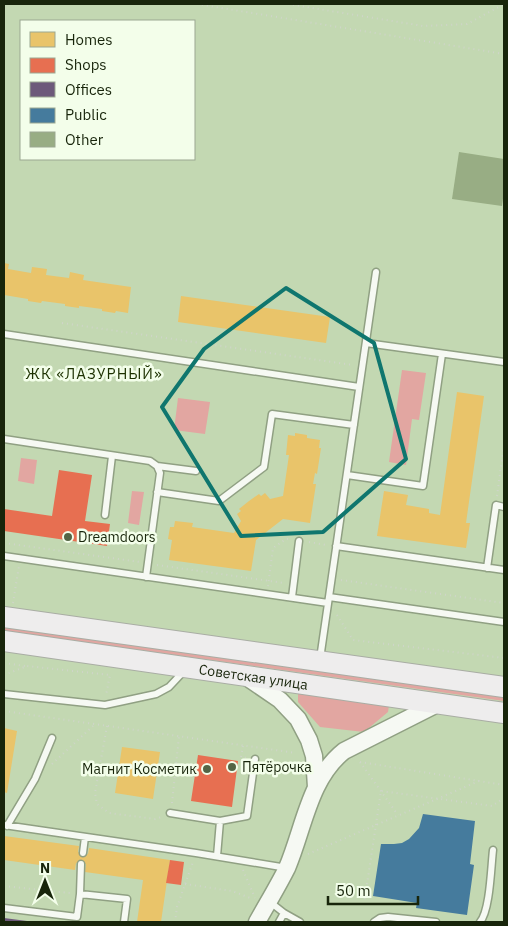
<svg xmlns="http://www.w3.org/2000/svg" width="508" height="926" font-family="'IBM Plex Sans',sans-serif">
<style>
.green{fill:#e2a6a1}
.homes{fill:#e9c46a}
.shops{fill:#e76f51}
.offices{fill:#6d597a}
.public{fill:#457b9d}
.building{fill:#98ad84}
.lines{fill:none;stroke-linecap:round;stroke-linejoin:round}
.service-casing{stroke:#90a083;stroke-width:9}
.tertiary-casing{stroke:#90a083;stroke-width:19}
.primary-casing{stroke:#a9ada4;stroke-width:22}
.path{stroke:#cfd5c9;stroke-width:2;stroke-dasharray:1 4;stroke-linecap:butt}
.service{stroke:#f6f9f3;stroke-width:6}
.tertiary{stroke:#f6f9f3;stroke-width:16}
.primary{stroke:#eeeded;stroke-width:20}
.marked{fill:none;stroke:#0f766e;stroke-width:4;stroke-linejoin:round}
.poi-dot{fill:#546445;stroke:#f3feea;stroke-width:2}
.labels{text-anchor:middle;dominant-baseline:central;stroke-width:5;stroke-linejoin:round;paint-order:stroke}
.poi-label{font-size:14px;fill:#18250b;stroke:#f3feea;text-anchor:start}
.street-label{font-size:14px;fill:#18250b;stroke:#f3feea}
.neighbourhood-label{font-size:15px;letter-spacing:1px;fill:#1d3201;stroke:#f3feea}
</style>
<rect width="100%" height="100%" fill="#c3d8b2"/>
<path class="green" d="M402 370 426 373 419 420 412 419 406 465 389 462Z
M178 398 210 402 205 434 174 430Z
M21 458 37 460 34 484 18 481Z
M132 491 144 492 139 525 128 523Z
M4 625 504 695V701L4 631Z
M298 693 389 705 388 712 364 732 320 727 298 702Z"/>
<path class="homes" d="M4 263 9 264 8 269 31 273 32 267 47 269 46 275 69 278 70 272 84 275 83 280 131 287 128 313 116 311 115 313 102 311V309L79 306V308L65 306V304L42 301 41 303 28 301V299L4 295Z
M181 296 330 317 326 343 178 322Z
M457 392 484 396 466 523H470L466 548 377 536 384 491 408 495 406 505 429 509V513L440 515Z
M295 433 307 435V438L320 440 319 448H321L317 474 315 473 313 484H316L310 523 283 519 256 540 251 571 169 560 172 540 168 539 170 527H174L175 521 193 523 192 527 234 533 241 521 237 514 241 511 239 509 249 501 259 494 261 496 265 493 270 499 283 496 289 455H286L288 435 295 436Z
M4 728 17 731 7 793 4 792Z
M122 747 160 752 153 799 115 793Z
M4 836 79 846 78 852 88 854 89 848 170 860 161 922H137L143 880 85 872 86 864H81L76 863 75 870 4 860Z"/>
<path class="shops" d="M59 470 92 475 85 521 110 524 107 546 4 531V509L52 516Z
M198 755 238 761 232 807 191 801Z
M170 860 184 862 181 885 166 883Z"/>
<path class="offices" d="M4 918 27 921V922H4Z"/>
<path class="public" d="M423 814 475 821 470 864 474 865 467 915 416 908 417 903 373 896 381 844H394L402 843 409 839 419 828Z"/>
<path class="building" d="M459 152 504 159V191L502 206 452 199Z"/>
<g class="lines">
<defs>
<path id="service" d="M4 334 359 387
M366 343 504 362
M4 439 150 461 157 466 160 473 146 577
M157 466 196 471
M347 475 423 486 442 354
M157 492 219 501 264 467 272 414 354 425
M105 515 112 456
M336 546 504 570
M4 556 328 603
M487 568 496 505 504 507
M292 597 299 541
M329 597 504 622
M320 659 376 272
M4 694 105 705 156 694 169 687 184 671
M170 813 220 821 247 816 255 759
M4 825 196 853 287 868
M7 826 35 779 52 738
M83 853 85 837
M217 856 220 821
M80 894 127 899 124 922
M270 902 284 913 300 922
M4 908 77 917 80 894 81 864
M279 922 284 913
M374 922 380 918 388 917 436 922
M480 922C490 911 491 867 493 850"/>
<path id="tertiary" d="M245 676 280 700 298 719 309 740 314 756 316 787
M257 922C267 904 278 886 287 868 304 828 309 779 344 751L437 704"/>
<g id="primary">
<path d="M4 617 504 687"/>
<path id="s1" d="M4 641 504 713"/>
</g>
</defs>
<use href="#service" class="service-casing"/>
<use href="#tertiary" class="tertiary-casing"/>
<use href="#primary" class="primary-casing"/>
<path class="path" d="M197 4 504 54
M288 4 423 26 467 24 504 4
M62 323 353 365
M497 496 504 445
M309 542 326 545
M4 543 140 562
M157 565 284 583
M341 580 504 603
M268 586 273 548 286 539H289
M13 603 19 566
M337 615 353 640 504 658
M4 663 25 666
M4 675 27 666 110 675 106 695
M4 711 296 753
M107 726 95 793 97 804 109 813 155 819 162 817
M243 746 241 757 247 758
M360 762 504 785
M360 762 398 815
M52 764 94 725
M172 803 179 736
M308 854 479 781
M243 870 255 898
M185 884 232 891 253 899
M4 886 70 893
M364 904 381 791 492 806 504 798
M175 922 177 907 193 862"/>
<use href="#service" class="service"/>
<use href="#tertiary" class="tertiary"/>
<use href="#primary" class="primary"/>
</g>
<path class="marked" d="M286 288 374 343 406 459 323 532 241 536 162 407 204 349Z"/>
<g class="poi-dot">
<circle cx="68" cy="537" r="5"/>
<circle cx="232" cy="767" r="5"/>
<circle cx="207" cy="769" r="5"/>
</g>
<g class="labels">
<g class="poi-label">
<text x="78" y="537">Dreamdoors</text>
<text x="242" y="767">Пятёрочка</text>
<text x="197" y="769" text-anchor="end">Магнит Косметик</text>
</g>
<g class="street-label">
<text stroke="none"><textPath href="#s1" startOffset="252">Советская улица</textPath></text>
</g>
<g class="neighbourhood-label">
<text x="94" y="373">ЖК «ЛАЗУРНЫЙ»</text>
</g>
</g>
<rect width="508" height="926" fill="none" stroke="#18250b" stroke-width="10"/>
<rect x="20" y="20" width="175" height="140" fill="#f3feea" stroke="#9ba791"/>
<rect x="30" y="32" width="25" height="15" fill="#e9c46a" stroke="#9ba791"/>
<text x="65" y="45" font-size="15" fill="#18250b">Homes</text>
<rect x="30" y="58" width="25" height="15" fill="#e76f51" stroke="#9ba791"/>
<text x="65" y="70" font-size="15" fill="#18250b">Shops</text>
<rect x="30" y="82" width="25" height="15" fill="#6d597a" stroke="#9ba791"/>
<text x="65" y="95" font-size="15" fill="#18250b">Offices</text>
<rect x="30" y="108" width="25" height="15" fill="#457b9d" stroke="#9ba791"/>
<text x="65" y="120" font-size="15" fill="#18250b">Public</text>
<rect x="30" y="132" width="25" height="15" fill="#98ad84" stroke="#9ba791"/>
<text x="65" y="145" font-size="15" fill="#18250b">Other</text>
<g transform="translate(45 881)" stroke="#f3feea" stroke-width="4" paint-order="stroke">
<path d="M0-4L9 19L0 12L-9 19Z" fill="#18250b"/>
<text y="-8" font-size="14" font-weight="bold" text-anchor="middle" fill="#18250b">N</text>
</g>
<path d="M328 896v8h90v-8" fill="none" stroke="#18250b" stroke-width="2.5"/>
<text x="336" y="896" font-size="15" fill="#18250b" stroke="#f3feea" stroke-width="4" paint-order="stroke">50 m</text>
</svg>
